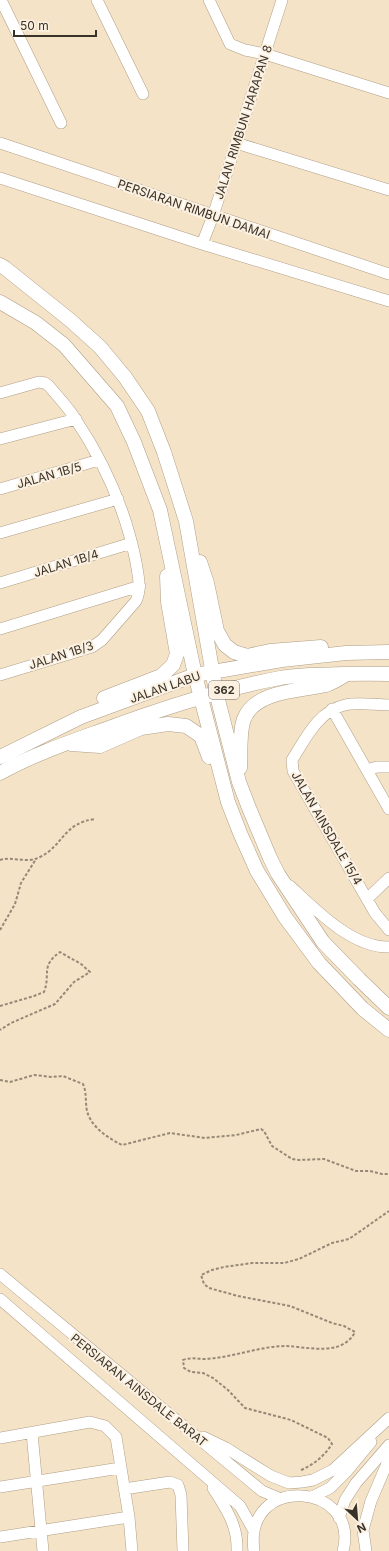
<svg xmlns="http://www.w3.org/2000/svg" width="389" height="1551" font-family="Inter,sans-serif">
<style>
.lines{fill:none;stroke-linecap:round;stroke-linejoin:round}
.minor-casing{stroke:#af9e85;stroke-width:12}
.major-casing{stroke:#af9e85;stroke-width:15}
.path{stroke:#958876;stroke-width:2;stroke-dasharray:3 2;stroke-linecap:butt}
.minor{stroke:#fff;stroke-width:11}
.major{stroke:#fff;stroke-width:14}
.labels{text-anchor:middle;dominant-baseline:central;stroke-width:4;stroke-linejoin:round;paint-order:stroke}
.shield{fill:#fcf1e1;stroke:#746b60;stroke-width:1}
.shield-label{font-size:11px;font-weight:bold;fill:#393228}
.street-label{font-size:12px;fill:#393228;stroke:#fcf1e1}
</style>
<rect width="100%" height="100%" fill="#f5e3c8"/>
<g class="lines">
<defs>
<path id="minor" d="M1 0 61 123
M97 0 143 94
M209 0 230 44 245 50 265 54 389 93
M0 143 389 274
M236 143 389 190
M0 178 202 244 389 301
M202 244 213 216 282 0
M0 393 39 382 45 383 49 386C58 397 69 408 76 420 104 462 126 512 136 562 138 576 142 588 136 601L102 640 92 647 0 675
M0 439 76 419
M0 489 99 460
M0 533 118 499
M0 583 132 543
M0 629 140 586
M389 705C375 705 358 702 345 705 318 711 306 738 292 760L293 771 375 913 389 930
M332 709 389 809
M367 770 377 767H389
M290 886C315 909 352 948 389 947
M367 899 389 878
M0 1274 262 1491 281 1499
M0 1299 240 1506 254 1531
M32 1433 43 1551
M203 1437 226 1448 271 1476 289 1483 302 1482 313 1480 333 1470 389 1418
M0 1438 90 1422 105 1426 116 1437 129 1517 132 1551
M0 1487 120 1468
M213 1488C226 1509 238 1525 237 1551
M124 1489 170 1482 178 1485 181 1495 183 1551
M312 1497 330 1488 347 1471 371 1442
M339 1518 345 1500 356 1483 389 1445
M0 1537 129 1517
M254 1551C243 1472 361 1483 343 1551
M366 1551 363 1530 371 1501 389 1459"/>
<path id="major" d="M0 265 5 268 70 320 100 347 125 377 148 411 164 452 186 521 216 692 239 782 249 808 270 858 278 874 323 942 359 979 389 1008
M0 302 36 323 64 345 117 406 134 442 160 510 195 675 228 802 240 833 257 871 285 917 319 963 363 1009 389 1030
M200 562 207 583 217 631 225 645 234 652 247 656 270 651 321 647
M104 698 161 676 173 665 177 654 168 602 167 576
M71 744 100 746 141 728 168 724 186 726 201 736 209 757
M0 757 81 717 195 675 282 660 346 653 389 652
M240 768C241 753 239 732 244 719 255 690 301 691 326 685 332 683 339 679 345 675
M0 773C34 754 70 742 106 729 163 708 221 689 280 678 290 676 300 676 310 675 337 674 362 673 389 674"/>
</defs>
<use href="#minor" class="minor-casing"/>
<use href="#major" class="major-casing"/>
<path class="path" d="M0 860C13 856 27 864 40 857 63 846 63 823 95 819
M0 930 15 904 21 883 36 859
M0 1006 34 996 44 992C51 974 40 966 60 952L81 964 90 972 74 982 55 1004 11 1023 0 1030
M0 1080 10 1082 34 1075 52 1077 63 1076 83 1084C87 1093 85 1102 87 1111 91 1127 108 1138 122 1145L170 1133 205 1138 236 1135 261 1129 264 1131 272 1146 292 1159 299 1160 324 1159 356 1171H370L382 1174H389
M301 1470C315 1464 324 1456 332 1444L328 1438 291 1420 245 1408 228 1390 213 1378 203 1373 191 1372 184 1368 183 1360C191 1357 197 1359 204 1359 232 1358 259 1346 287 1346 302 1347 322 1351 336 1347 344 1345 352 1339 355 1332L344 1326 332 1323 290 1306 238 1296 209 1288 204 1284 201 1275 212 1270 224 1267 252 1263H284L299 1259 332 1243 349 1239 389 1211"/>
<use href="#minor" class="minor"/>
<use href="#major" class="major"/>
</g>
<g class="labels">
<rect class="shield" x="209" y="681" width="30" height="18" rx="3"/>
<g class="shield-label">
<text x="224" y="690">362</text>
</g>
<g class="street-label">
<text transform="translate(243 122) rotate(-72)">JALAN RIMBUN HARAPAN 8</text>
<text transform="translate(194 209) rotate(19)">PERSIARAN RIMBUN DAMAI</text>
<text transform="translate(49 475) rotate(-16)">JALAN 1B/5</text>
<text transform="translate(66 563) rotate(-17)">JALAN 1B/4</text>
<text transform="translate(61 655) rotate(-18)">JALAN 1B/3</text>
<text transform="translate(165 687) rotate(-19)">JALAN LABU</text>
<text transform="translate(327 828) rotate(60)">JALAN AINSDALE 15/4</text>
<text transform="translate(139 1390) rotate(39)">PERSIARAN AINSDALE BARAT</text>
</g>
</g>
<g transform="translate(357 1519) rotate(154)" stroke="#fcf1e1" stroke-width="3" paint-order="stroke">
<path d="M0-3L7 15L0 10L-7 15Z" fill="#393228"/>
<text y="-6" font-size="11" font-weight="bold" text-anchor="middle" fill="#393228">N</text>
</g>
<path d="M14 30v6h82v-6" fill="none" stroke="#393228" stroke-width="2"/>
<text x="20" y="30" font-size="12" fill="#393228" stroke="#fcf1e1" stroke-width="3" paint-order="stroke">50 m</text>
</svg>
